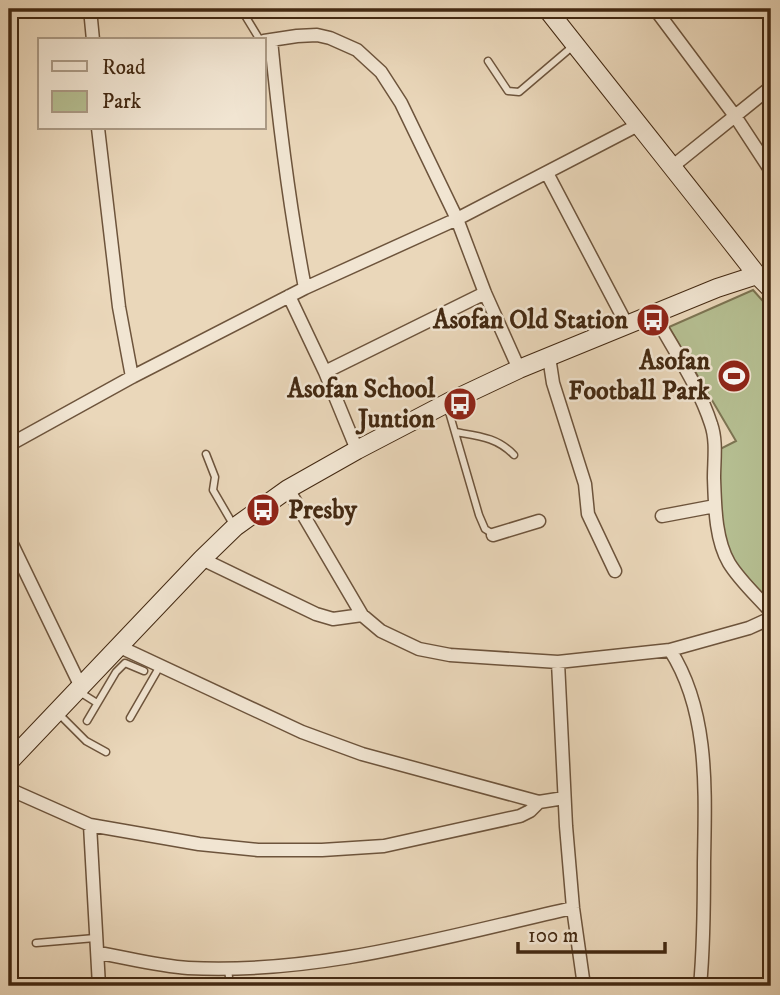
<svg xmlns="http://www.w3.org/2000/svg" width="780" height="995" font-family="'IM FELL DW Pica',serif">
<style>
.green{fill:#b5be91;stroke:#7c7452;stroke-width:2}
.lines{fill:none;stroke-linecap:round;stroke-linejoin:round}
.lane-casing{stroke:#6d543c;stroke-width:9}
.street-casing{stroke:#6d543c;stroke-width:15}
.secondary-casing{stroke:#432912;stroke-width:20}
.lane{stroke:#f1e5d2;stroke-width:6}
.street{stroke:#f1e5d2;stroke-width:12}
.secondary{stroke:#f1e5d2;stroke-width:18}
.labels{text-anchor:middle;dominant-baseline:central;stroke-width:5;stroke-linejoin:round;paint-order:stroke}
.poi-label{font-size:26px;font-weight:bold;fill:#432912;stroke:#f1e5d2;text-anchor:end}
</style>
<rect width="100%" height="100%" fill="#ead7ba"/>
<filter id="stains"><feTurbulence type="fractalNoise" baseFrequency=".00286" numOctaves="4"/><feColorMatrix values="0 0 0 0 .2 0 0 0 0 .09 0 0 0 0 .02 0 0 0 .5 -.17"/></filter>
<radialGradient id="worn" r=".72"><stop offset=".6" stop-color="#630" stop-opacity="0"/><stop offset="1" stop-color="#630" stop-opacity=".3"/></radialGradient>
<path class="green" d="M753 290 771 310V602C756 586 735 568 727 547 716 517 719 481 718 450L736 441 669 327Z"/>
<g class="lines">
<defs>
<path id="lane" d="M241 9 260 40
M488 61 508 91 519 92 573 46
M447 405 479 515 485 529 493 534
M455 432C478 436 497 437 514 455
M206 454 215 477 213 490 234 526
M78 691 97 703
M59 714 86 741 106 752
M130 718 160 666
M87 721 116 672 125 663 144 671
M36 943 95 938
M228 969 230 986"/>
<path id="street" d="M90 9 93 40
M655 9 735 116 771 171
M271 40C279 123 289 205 305 288
M264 41 297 36 317 35 330 38 357 50 381 72 401 103 457 219 485 293 519 369
M98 128 119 307 132 377
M673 166 771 87
M547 173 627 325
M289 296 325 372 357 450
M654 314C673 349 699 386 711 424 717 441 714 460 714 478 715 505 715 539 729 563 740 581 757 596 771 612
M549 357 553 383 585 484 588 514 615 571
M325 372 485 293
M9 445 132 377 305 288 457 219 638 125
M288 489 362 615 381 631 419 649 450 655 558 662 670 650 749 628 771 618
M662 516 715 506
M493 535 539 521
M9 538 81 687
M202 559 316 614 333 619 362 615
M120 647 302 732 362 754 539 802 564 798
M670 650C710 712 705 793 704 863 704 904 704 945 700 986
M558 662 566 826 573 908 584 986
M9 789 90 825 199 844 258 850H322L384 846 520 816 530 811 539 802
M90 825 99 986
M99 953C128 958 159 966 188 968 319 975 447 936 573 908"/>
<path id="secondary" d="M547 9C617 98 688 186 757 275L771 289
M9 762 202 559 235 527 288 489 357 450 449 402 519 369 717 288 757 275"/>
</defs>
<use href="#lane" class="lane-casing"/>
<use href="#street" class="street-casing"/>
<use href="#secondary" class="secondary-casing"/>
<use href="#lane" class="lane"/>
<use href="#street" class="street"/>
<use href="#secondary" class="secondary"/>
</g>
<defs>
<symbol id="bus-disc" viewBox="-11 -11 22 22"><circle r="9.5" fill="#8f2418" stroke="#f1e5d2"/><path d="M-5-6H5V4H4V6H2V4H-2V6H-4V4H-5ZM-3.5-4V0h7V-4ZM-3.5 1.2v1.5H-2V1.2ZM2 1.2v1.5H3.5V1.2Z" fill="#fff"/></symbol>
<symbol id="stadium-disc" viewBox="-11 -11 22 22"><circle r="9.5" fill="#8f2418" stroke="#f1e5d2"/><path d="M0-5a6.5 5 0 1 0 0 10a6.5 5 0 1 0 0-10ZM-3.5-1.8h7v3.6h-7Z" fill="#fff"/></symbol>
</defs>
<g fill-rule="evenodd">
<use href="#bus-disc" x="634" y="301" width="38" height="38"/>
<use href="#stadium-disc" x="715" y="357" width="38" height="38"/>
<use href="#bus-disc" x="441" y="385" width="38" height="38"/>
<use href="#bus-disc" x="244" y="491" width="38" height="38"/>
</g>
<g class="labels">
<g class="poi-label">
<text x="628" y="320">Asofan Old Station</text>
<text x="710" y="361">Asofan<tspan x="710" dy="30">Football Park</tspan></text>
<text x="435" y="389">Asofan School<tspan x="435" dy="30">Juntion</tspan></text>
<text x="288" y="510" text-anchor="start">Presby</text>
</g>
</g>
<rect width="780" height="995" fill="none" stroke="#ead7ba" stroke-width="35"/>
<rect x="10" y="10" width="759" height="974" fill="none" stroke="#432912" stroke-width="3.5"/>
<rect x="18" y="18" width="745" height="960" fill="none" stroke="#432912" stroke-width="2"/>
<rect x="38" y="38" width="228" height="91" fill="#f1e5d2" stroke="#ab9a85" stroke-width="2"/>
<rect x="52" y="61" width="35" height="10" fill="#f1e5d2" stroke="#ab9a85" stroke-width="2"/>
<text x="102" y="74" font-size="21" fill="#432912">Road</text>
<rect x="52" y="91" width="35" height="21" fill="#b5be91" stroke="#ab9a85" stroke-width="2"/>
<text x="102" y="108" font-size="21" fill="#432912">Park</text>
<path d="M518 942v10h147v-10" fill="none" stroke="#432912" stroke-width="3.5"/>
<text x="528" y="942" font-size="21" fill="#432912" stroke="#f1e5d2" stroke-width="5" paint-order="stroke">100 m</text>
<rect width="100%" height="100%" filter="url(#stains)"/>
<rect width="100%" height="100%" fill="url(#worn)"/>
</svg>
